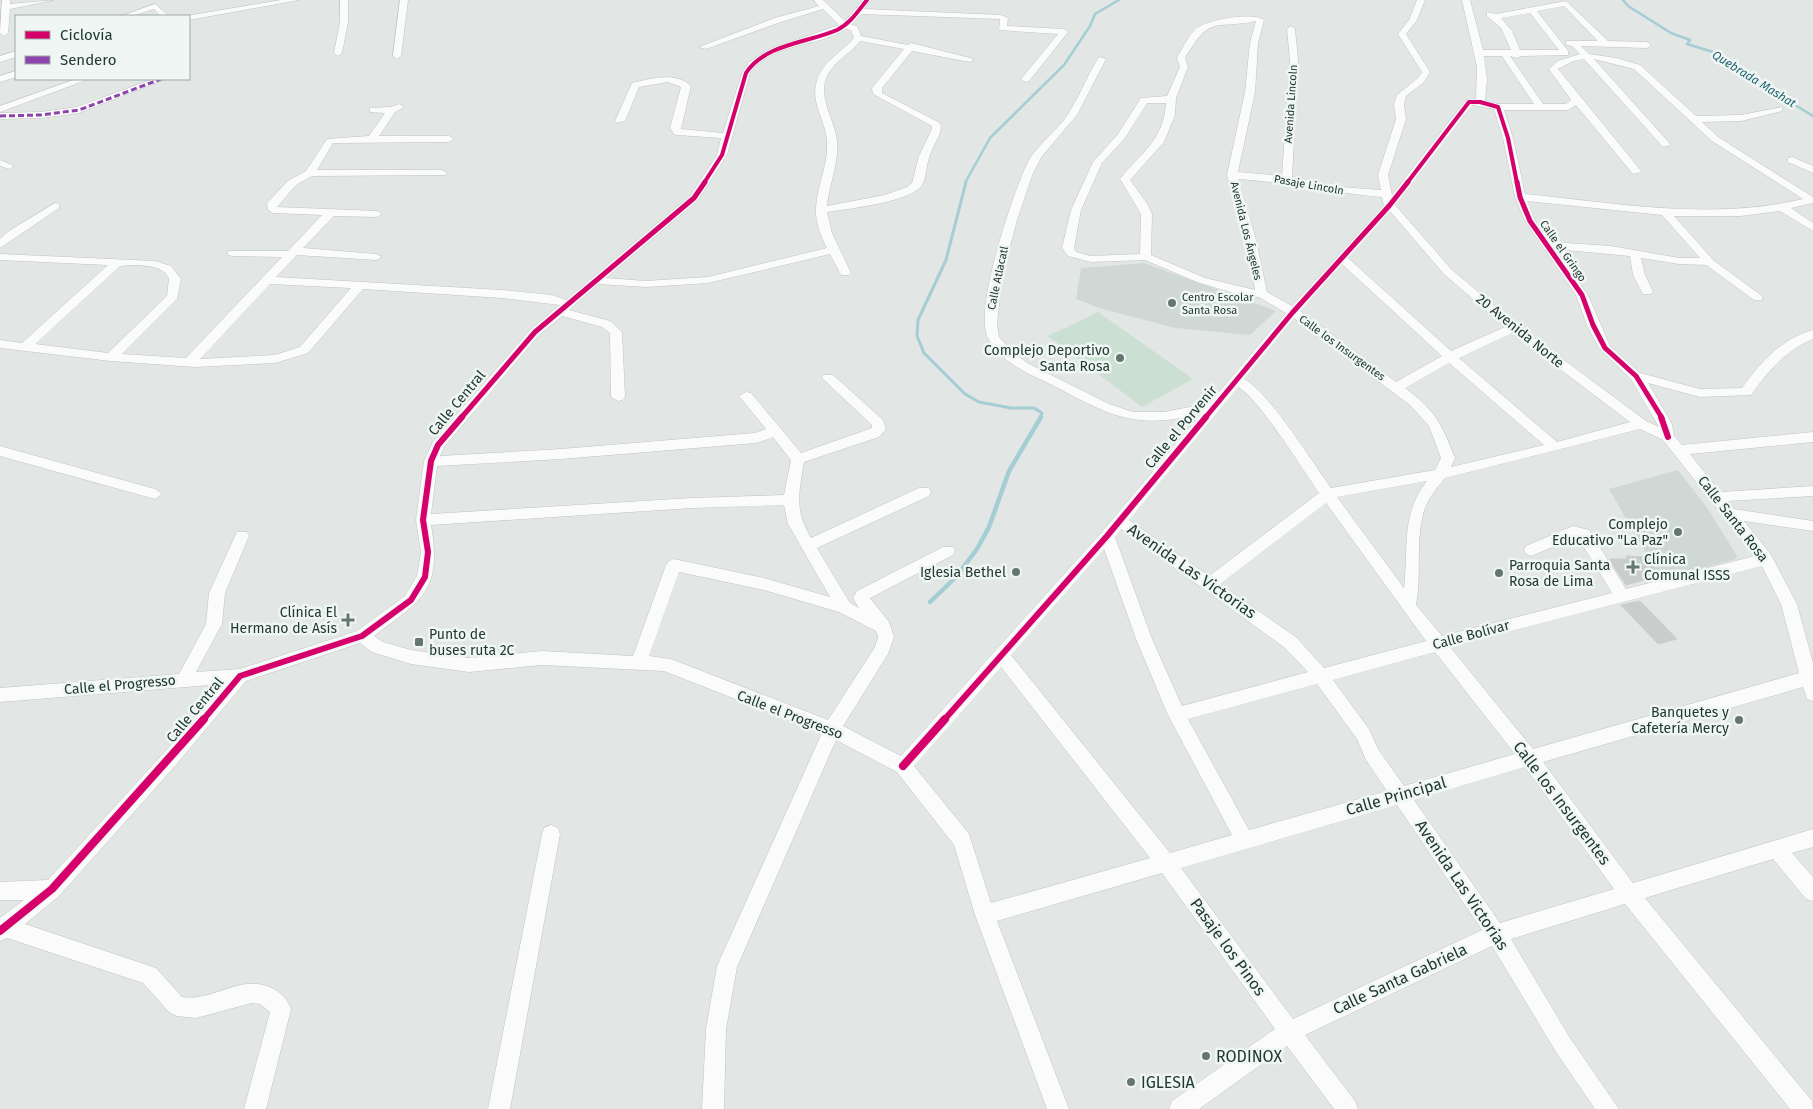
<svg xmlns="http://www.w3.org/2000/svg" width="1813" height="1109" font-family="'Fira Sans',sans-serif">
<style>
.built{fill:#cfd8d5}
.green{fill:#cbe0d2}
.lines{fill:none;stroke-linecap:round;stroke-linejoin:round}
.stream-far2{stroke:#a4cdd4;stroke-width:2.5}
.stream-far1{stroke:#a4cdd4;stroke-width:3}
.stream{stroke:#a4cdd4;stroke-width:4.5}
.building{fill:#c9cecc;stroke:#cbd0ce}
.street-casing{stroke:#bfc4c2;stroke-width:1}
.street{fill:#fbfbfb;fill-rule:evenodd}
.quiet{stroke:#8e44ad;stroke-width:3;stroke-dasharray:6 3;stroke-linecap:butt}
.cycleway-far3-casing{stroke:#eff6f3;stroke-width:5.5}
.cycleway-far2-casing{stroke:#eff6f3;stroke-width:8}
.cycleway-far1-casing{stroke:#eff6f3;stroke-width:9}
.cycleway-casing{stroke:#eff6f3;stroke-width:11}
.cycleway-far3{stroke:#d6006c;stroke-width:4}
.cycleway-far2{stroke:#d6006c;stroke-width:5}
.cycleway-far1{stroke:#d6006c;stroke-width:6}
.cycleway{stroke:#d6006c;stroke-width:8}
.poi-dot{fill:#657671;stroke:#eff6f3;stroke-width:2}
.labels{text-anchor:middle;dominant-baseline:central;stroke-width:5;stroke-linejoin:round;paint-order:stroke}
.far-street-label{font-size:11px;fill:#213932;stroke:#eff6f3}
.far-poi-label{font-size:11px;fill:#213932;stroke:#eff6f3;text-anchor:start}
.far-water-label{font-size:12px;font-style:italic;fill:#1f6371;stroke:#eff6f3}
.street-label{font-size:14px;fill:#213932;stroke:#eff6f3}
.poi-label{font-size:14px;fill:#213932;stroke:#eff6f3;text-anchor:end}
.near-street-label{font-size:16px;fill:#213932;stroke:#eff6f3}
.near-poi-label{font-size:16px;fill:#213932;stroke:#eff6f3;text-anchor:start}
</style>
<rect width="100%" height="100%" fill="#e2e7e5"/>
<path class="built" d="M1144 263 1276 311 1250 335 1175 328 1099 308 1076 299 1081 268Z
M1678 470 1708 509 1737 556 1736 559 1661 579 1609 489Z"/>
<path class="green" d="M1098 312 1193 379 1142 407 1048 336Z"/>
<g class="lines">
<path class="stream-far2" d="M1623 0 1628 6 1671 33 1690 40 1687 44 1713 52 1730 65 1813 116
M965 183 990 138 1064 65 1090 26 1095 14 1119 0"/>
<path class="stream-far1" d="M966 182 946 260 918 320 917 336 924 353 965 394 979 402 1011 408H1034L1042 413 1040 418"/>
<path class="stream" d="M930 602 956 577 977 549 989 527 1009 471 1041 417"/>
</g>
<path class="building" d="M1626 556 1648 557 1659 576 1626 585 1609 559H1627Z
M1640 601 1677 639 1658 644 1621 605Z"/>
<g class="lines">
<defs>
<path id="street" d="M2 0H10V4L54 0 10 9 8 33 4 36 0 33Z
M281 0H299L189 20V16H186Z
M340 0H348V22L342 53 338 56 334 53 340 22Z
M400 0H408L401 56 397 59 393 56Z
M814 0H823L845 21 863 0H871L864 9 1001 15 1008 18 1007 26 1064 29 1068 32 1029 81 1026 82 1021 79 1058 34 999 30 1000 19 861 14 851 25 857 26 861 36 908 45 911 43 974 59 970 62 912 51 882 88V93L940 123C944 132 933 145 930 155 926 164 927 176 922 185 912 202 846 209 827 212L832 233 851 273 849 275H841L830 254 708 283 646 287 598 284 569 310 610 321 622 332 625 397 623 400 618 401 611 397 610 333 602 327 562 316 539 335 444 447 440 456 561 449 755 433 766 429 739 396 746 392 751 393 801 453 872 428V425L822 378 823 375H833L883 420 886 429 879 437 804 462C799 493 794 509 811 538L919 488H929L931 492 929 496 817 548 850 603 859 608 853 598 857 591 943 547H953L955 551 953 555 870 598 889 622 894 637 888 654 843 726 901 756 1102 532 1201 414C1137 429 1114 418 1058 388 1033 375 1002 365 988 338 973 310 1014 189 1029 160 1038 145 1053 134 1064 120 1078 101 1086 77 1099 57L1106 59 1077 115 1042 156 1033 173 1017 220 1002 277 997 324 999 337 1011 350 1027 363 1109 404 1133 412H1164L1210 403 1286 313 1259 297 1240 295 1197 282 1145 260 1091 262 1068 256 1062 248 1071 210 1093 162 1118 134 1141 98 1167 96 1180 67 1177 58C1182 49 1187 38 1194 31 1204 19 1253 12 1264 20L1258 43 1255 92 1238 172 1282 176 1290 60 1287 29 1291 26 1295 29 1298 60 1292 177 1340 187 1381 190 1378 175 1396 119 1394 104 1397 95 1418 78 1422 72 1398 34 1409 20 1417 0H1425L1417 20 1406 34 1430 72 1424 82 1406 96 1404 104 1406 119 1388 175 1392 195 1466 100 1476 99 1477 67 1462 0H1470L1483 50H1511L1501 28 1487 16V12L1496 14 1566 1 1608 41 1647 42 1651 45 1647 48 1581 46 1589 54 1616 58 1640 65 1696 116 1741 115 1782 107V111L1741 121 1702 122 1718 137 1813 197V203L1791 208 1813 223V231L1780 211 1740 216H1674L1713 260 1762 296V300H1754L1706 265 1679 264 1641 258 1645 275 1653 292 1651 294H1643L1633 275 1630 256 1555 249 1588 295 1610 346 1640 373 1700 389 1742 388C1761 362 1781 339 1813 330V339C1784 352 1769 370 1751 395L1700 397 1648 383 1672 424 1674 436 1682 445 1813 432V442L1690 454 1720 492 1813 486V496L1728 501 1734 509 1813 521V531L1744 521 1771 555 1797 604 1813 663V701L1807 699 1803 687 1543 762 1633 883 1813 829V847L1792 853 1813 877V901L1806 899 1773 859 1645 898 1812 1101 1813 1109H1790L1625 904 1511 939 1570 1038 1619 1109H1595L1556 1052 1492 946 1305 1035 1355 1101 1358 1109H1334L1287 1046 1199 1109H1169L1172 1101 1275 1029 1162 873 997 921 1069 1109H1047L975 915 954 845 897 772 836 740 737 967 726 1029 724 1109H702L706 1029 717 966 822 733 664 671 542 665 469 672 411 664 372 652 360 643 246 681 175 766 59 896 25 924 156 968 182 997C215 1002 241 972 274 989 282 994 288 1000 291 1009L266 1109H244L270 1012 260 1004 252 1003 196 1018 177 1016 170 1013 143 983 7 938 0 941V918L24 900H0V882L48 880 163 754 223 684 0 702V688L179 674 206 624 209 593 235 536 237 532H247L249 536 225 593 222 624 196 672 240 669 357 631 405 596 417 576 421 552 416 520 424 461 433 442 531 329 560 305 502 298 363 289 308 353 275 363 195 367 111 361 0 348V340L22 343 108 265 0 260V254L155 261 171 266 181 279 177 299 122 354 186 358 282 257 232 256 228 255V251H288L322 215 273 213 268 210 267 203 288 181 306 171 327 139 369 136 385 113 370 112V108L391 107 399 104 404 107 395 112 379 136H449L454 139 449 142 333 143 317 170H442L447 173 446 175 312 176 296 185 277 207 377 211 382 214 377 217 334 216 303 248 376 254 382 257 376 260 297 255 276 277 502 290 552 295 566 300 690 196 717 155 721 138 677 135 674 134 670 128 681 87 668 82 639 87 625 121 617 123 615 121 632 83C650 79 675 71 691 86L681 129 723 133 742 73 749 62 770 49 839 25 823 9 781 22 706 49 699 47 775 18 819 6ZM1564 6 1598 41H1566V45L1572 46 1580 54 1558 61 1549 69 1571 100 1566 104H1543L1510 56 1517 58 1521 56 1568 55V51L1537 11ZM1530 13 1559 50H1520L1512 31 1501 18ZM1256 21 1250 43 1245 92 1227 175 1245 236 1255 290 1205 278 1151 255 1152 214 1148 205 1130 180 1164 142 1175 115 1176 98 1188 67 1185 58C1212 14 1211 30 1256 21ZM846 29 851 30 854 38C842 52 822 62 817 81 810 101 825 120 827 140 829 164 817 185 816 208 815 222 821 236 827 248L708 277 646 281 606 278 698 200 727 155 750 73C771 42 817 48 846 29ZM860 41 904 49 872 88 873 94 932 126V129L919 156 912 183 907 187 885 195 827 206C829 184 839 163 837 141 835 119 816 97 828 74 835 61 851 53 860 41ZM1484 56H1502L1534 104H1498L1485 101 1487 80ZM1584 59 1663 147 1671 145 1594 59 1634 69 1712 141 1803 199C1710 221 1618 203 1525 194L1513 138 1504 110H1568L1576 105 1633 174 1642 172 1558 69 1573 61ZM1147 103H1166C1164 140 1141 153 1120 179L1141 214 1140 254 1091 256 1076 252 1074 248 1081 210 1102 163 1125 138ZM1472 105 1494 109 1503 138 1515 197 1525 221 1576 295 1587 325 1599 348 1631 379 1659 427 1646 421 1517 325 1451 269 1395 205ZM1238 179C1287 182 1334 193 1382 197L1384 206 1292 306 1267 292 1255 236ZM1527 201 1662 215 1700 258H1679L1611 246 1550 242 1535 221ZM1390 211 1443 273 1505 327 1451 351 1348 258ZM1342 264 1442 356 1396 382 1300 311ZM120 266C133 265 164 263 169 279L167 296 108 353 35 344ZM270 284 351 288 300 347 275 355 200 359ZM1294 318 1410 405 1429 426 1441 458 1435 470 1331 488C1312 462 1269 392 1244 379ZM1512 333 1630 422 1557 442 1459 358ZM1449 363 1544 445 1451 467 1455 458C1441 423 1436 411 1405 388ZM1238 387C1258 397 1303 470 1319 493L1209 576 1129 520ZM1640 429 1663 440 1755 556 1626 589 1589 530 1573 526 1526 546 1524 550 1526 554 1531 556 1574 538 1579 539 1612 593 1442 636 1416 605C1422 574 1415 541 1424 511 1428 498 1437 488 1445 478ZM773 437 791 460 784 495 692 498 431 514 437 466 561 459 756 443ZM1427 481C1400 516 1409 548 1404 588L1337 497ZM1326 503 1426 641 1324 668 1297 638 1220 584ZM784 505 788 524 830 597 764 578 674 559 669 561 666 565 633 656 542 651 469 658 411 650 383 642 374 636C423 599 442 591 431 525L692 508ZM1121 529 1285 648 1308 672 1182 706 1152 639 1115 537ZM1104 549 1136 639 1168 715 1232 835 1170 853 1011 655ZM1762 566 1781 604 1799 673 1533 749 1450 647ZM679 572 764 590 839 612 876 631 878 637 875 647 828 720 671 659 649 656ZM1435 652 1515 754 1404 786 1378 749 1369 729 1333 680ZM1001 667 1150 858 991 903 969 834 914 766ZM1317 684 1357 739 1366 760 1387 791 1249 830 1188 719ZM1525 767 1614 889 1500 923 1414 800ZM1397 805 1482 930 1293 1019 1181 868Z
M155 4 169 16H161L154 9 132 16H121Z
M16 51V57L0 62V56Z
M16 71V77L0 82V76Z
M76 79H89L0 112V106Z
M153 79H166L79 113 41 118 0 119V113L41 112 77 107Z
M1792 157 1813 166V173L1788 162V158Z
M0 160 14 166 9 169 0 166Z
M55 203 59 204V208L0 248V239L9 231Z
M0 446 155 489 162 494 155 499 0 456Z
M551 825 558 828 560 834 510 1109H488L542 834 544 828Z"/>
</defs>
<use href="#street" class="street-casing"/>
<use href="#street" class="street"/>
<path class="quiet" d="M0 116 41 115 79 110 161 79"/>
<defs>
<path id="cycleway-far3" d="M704 183 722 155 746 73C765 44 807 43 837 30 850 24 858 11 867 0
M1407 183 1469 102H1480L1498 107 1508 138 1517 183"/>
<path id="cycleway-far2" d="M1517 182 1520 197 1530 221 1582 295 1593 325 1605 348 1636 376 1662 418
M461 418 535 332 694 198 705 182
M1205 418 1293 312 1389 206 1408 182"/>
<path id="cycleway-far1" d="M1661 417 1668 437
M203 720 240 676 362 636 411 600 425 577 428 552 423 520 431 461 438 445 462 417
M944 720 1107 536 1206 417"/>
<path id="cycleway" d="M903 766 945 719
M0 931 52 889 204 719"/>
</defs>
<use href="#cycleway-far3" class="cycleway-far3-casing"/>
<use href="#cycleway-far2" class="cycleway-far2-casing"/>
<use href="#cycleway-far1" class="cycleway-far1-casing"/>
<use href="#cycleway" class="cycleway-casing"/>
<use href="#cycleway-far3" class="cycleway-far3"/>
<use href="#cycleway-far2" class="cycleway-far2"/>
<use href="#cycleway-far1" class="cycleway-far1"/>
<use href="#cycleway" class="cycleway"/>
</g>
<g class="poi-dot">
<circle cx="1172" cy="303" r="5"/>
<circle cx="1120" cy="358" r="5"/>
<circle cx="1678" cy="532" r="5"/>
<path d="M1630.5 559.5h5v5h5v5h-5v5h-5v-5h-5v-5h5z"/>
<circle cx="1016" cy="572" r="5"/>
<circle cx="1499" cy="573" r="5"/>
<path d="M345.5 612.5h5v5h5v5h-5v5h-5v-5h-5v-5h5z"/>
<rect x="414" y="637" width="10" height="10" rx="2.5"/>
<circle cx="1739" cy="720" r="5"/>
<circle cx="1206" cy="1056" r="5"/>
<circle cx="1131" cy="1082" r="5"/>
</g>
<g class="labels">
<g class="far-street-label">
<text transform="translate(1291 104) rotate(-86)">Avenida Lincoln</text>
<text transform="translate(1309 185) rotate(10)">Pasaje Lincoln</text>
<text transform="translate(1246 231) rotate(76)">Avenida Los Ángeles</text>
<text transform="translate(1563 251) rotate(55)">Calle el Gringo</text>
<text transform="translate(998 278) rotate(-78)">Calle Atlacatl</text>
<text transform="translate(1342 348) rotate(36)">Calle los Insurgentes</text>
</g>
<g class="far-poi-label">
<text x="1182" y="297">Centro Escolar<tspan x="1182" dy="13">Santa Rosa</tspan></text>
</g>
<g class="far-water-label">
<text transform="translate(1754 79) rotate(32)">Quebrada Mashat</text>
</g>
<g class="street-label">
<text transform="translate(1520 331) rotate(39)">20 Avenida Norte</text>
<text transform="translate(457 403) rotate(-50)">Calle Central</text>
<text transform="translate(1181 427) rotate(-50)">Calle el Porvenir</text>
<text transform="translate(1733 519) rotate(52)">Calle Santa Rosa</text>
<text transform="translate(1471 635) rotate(-15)">Calle Bolívar</text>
<text transform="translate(120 685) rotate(-5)">Calle el Progresso</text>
<text transform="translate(195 710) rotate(-50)">Calle Central</text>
<text transform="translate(790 715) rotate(21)">Calle el Progresso</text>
</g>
<g class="poi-label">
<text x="1110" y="350">Complejo Deportivo<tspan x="1110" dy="16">Santa Rosa</tspan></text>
<text x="1668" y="524">Complejo<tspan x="1668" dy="16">Educativo "La Paz"</tspan></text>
<text x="1644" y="559" text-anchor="start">Clínica<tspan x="1644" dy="16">Comunal ISSS</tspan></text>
<text x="1509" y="565" text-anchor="start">Parroquia Santa<tspan x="1509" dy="16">Rosa de Lima</tspan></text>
<text x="1006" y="572">Iglesia Bethel</text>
<text x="337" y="612">Clínica El<tspan x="337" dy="16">Hermano de Asís</tspan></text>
<text x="429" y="634" text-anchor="start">Punto de<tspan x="429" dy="16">buses ruta 2C</tspan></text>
<text x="1729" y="712">Banquetes y<tspan x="1729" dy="16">Cafetería Mercy</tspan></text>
</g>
<g class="near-street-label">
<text transform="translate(1192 571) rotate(35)">Avenida Las Victorias</text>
<text transform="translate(1396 796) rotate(-16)">Calle Principal</text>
<text transform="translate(1562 803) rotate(53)">Calle los Insurgentes</text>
<text transform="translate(1462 885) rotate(56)">Avenida Las Victorias</text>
<text transform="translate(1228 947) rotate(54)">Pasaje los Pinos</text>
<text transform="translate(1400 979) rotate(-25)">Calle Santa Gabriela</text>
</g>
<g class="near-poi-label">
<text x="1216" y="1056">RODINOX</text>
<text x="1141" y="1082">IGLESIA</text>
</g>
</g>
<rect x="15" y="15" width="175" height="65" fill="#eff6f3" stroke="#9daaa6"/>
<rect x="25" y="31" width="25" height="8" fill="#d6006c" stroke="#9daaa6"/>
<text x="60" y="40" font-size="15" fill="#213932">Ciclovía</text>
<rect x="25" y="56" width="25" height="8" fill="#8e44ad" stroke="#9daaa6"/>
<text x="60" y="65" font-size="15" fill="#213932">Sendero</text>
</svg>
